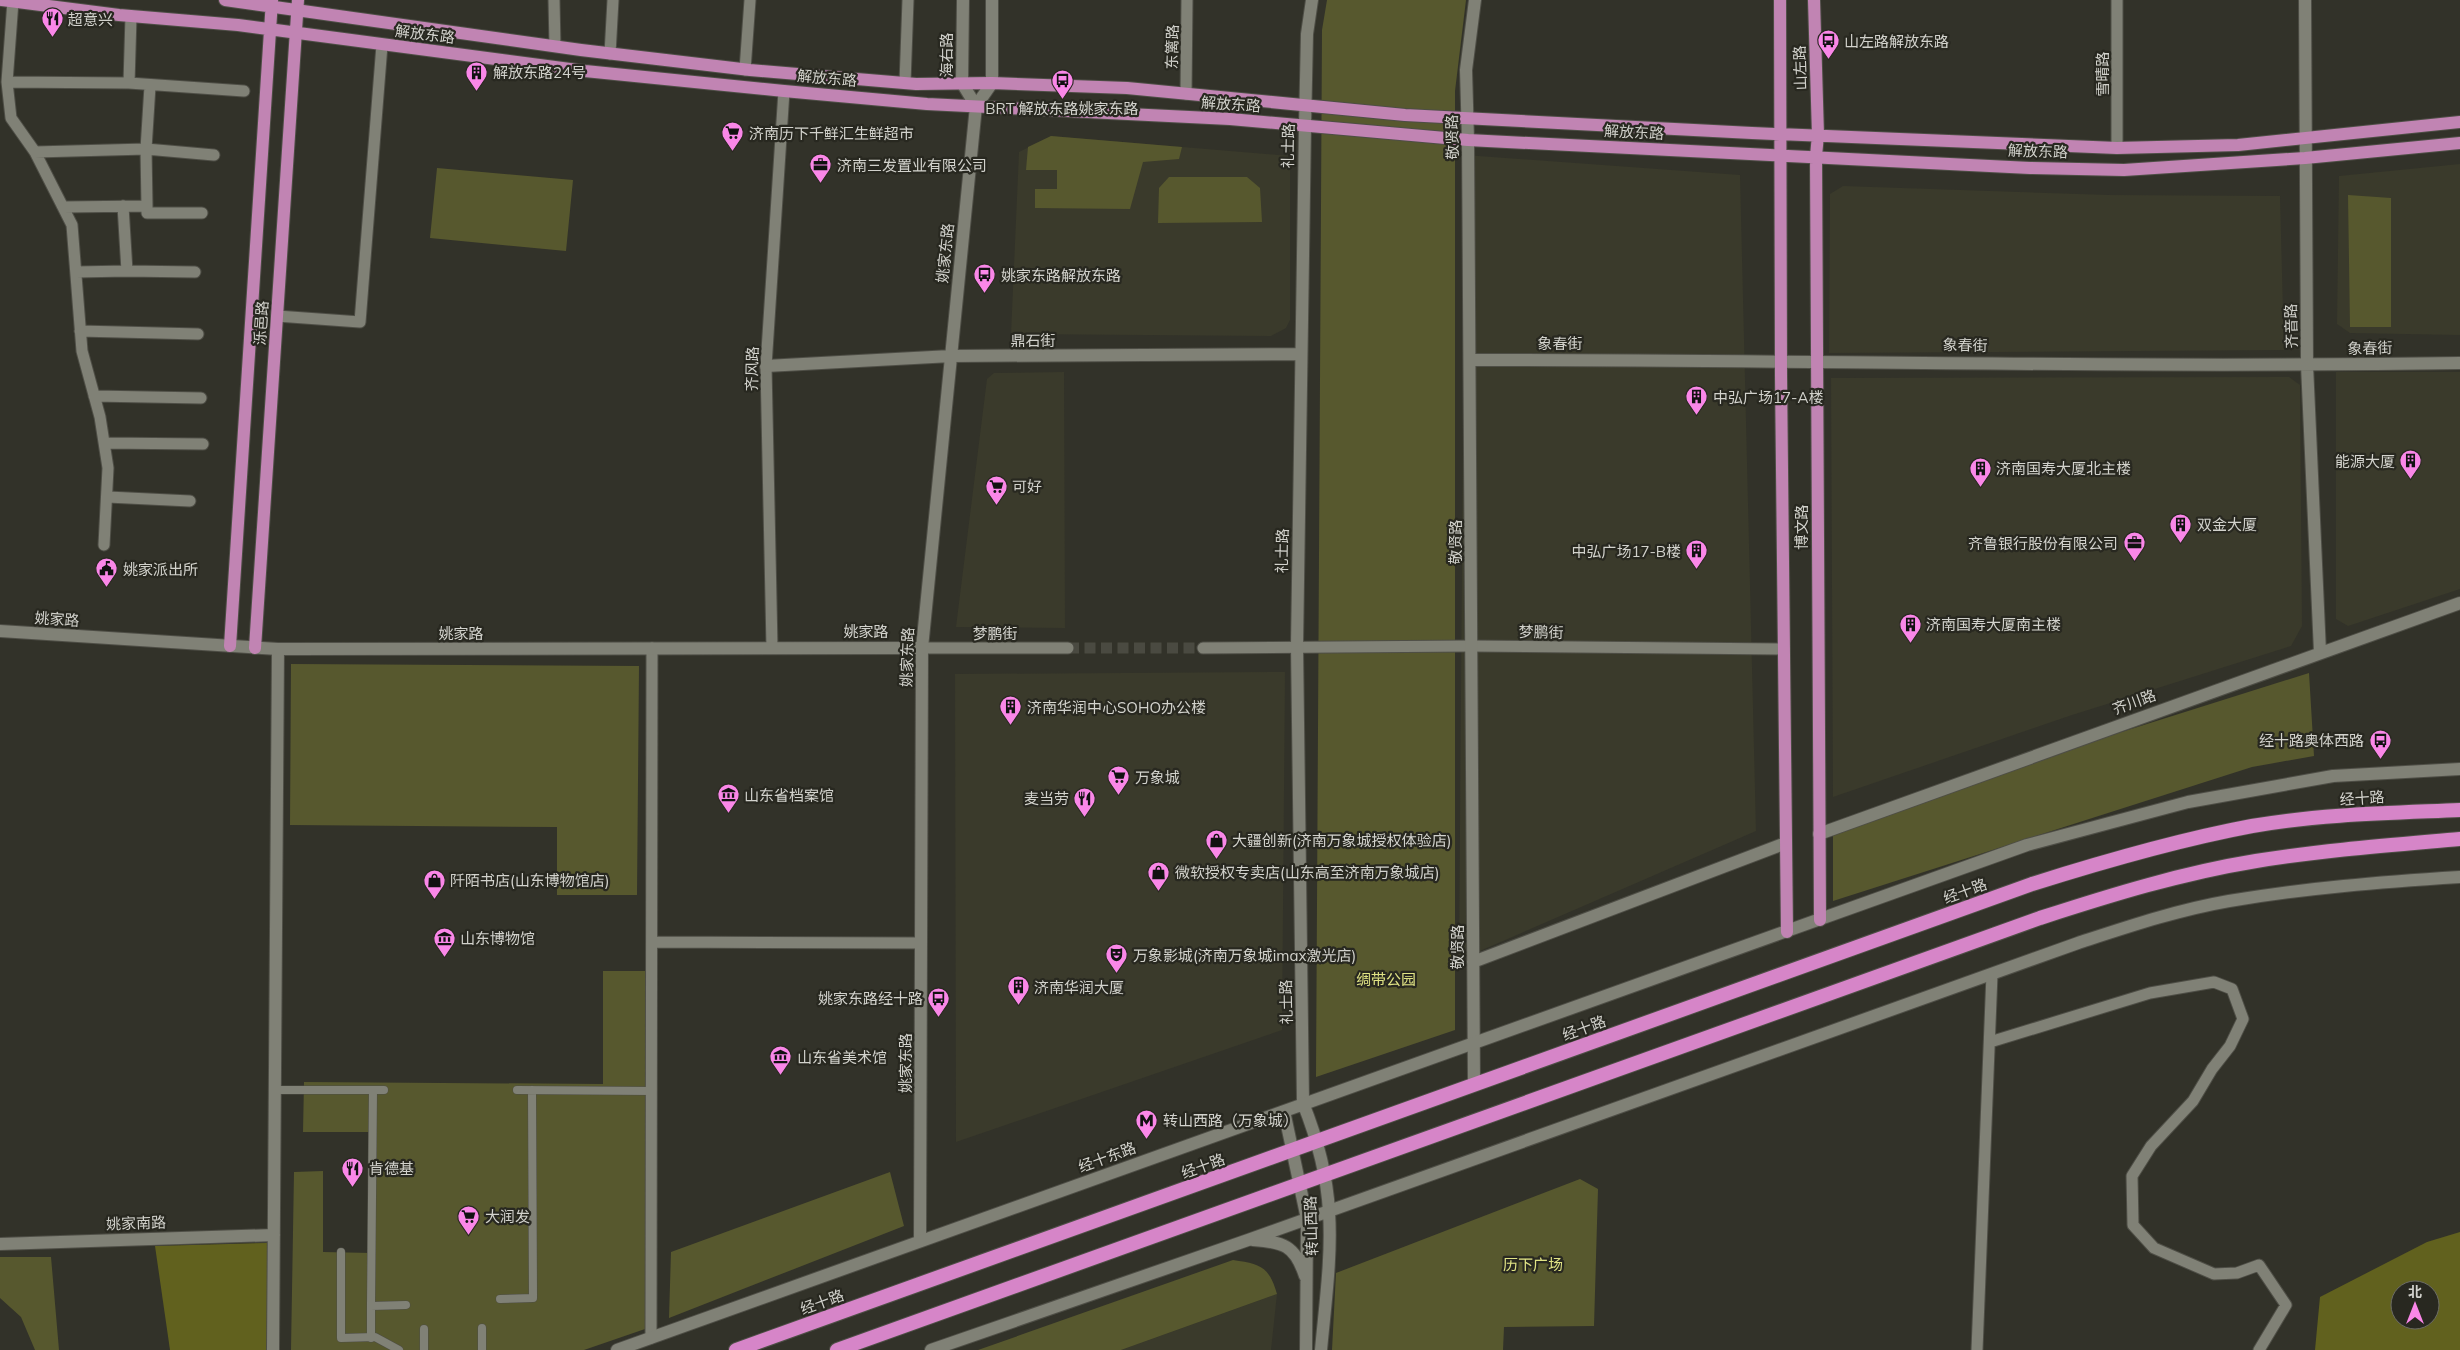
<svg xmlns="http://www.w3.org/2000/svg" width="2460" height="1350" font-family="Mulish,'Noto Sans SC',sans-serif">
<style>
.built{fill:#3a3a2b}
.green{fill:#57582e}
.forest{fill:#61611e;fill-rule:evenodd}
.lines{fill:none;stroke-linecap:round;stroke-linejoin:round}
.minor-tunnel{stroke:#4a4a41;stroke-width:11;stroke-dasharray:11 5.5;stroke-linecap:butt}
.pedestrian-casing{stroke:#4e4e46;stroke-width:9}
.minor-casing{stroke:#4e4e46;stroke-width:13}
.tertiary-casing{stroke:#4e4e46;stroke-width:14}
.secondary-casing{stroke:#4e4e46;stroke-width:14}
.primary-casing{stroke:#4e4e46;stroke-width:14}
.trunk-casing{stroke:#4e4e46;stroke-width:16}
.pedestrian{stroke:#808176;stroke-width:8}
.minor{stroke:#808176;stroke-width:11}
.tertiary{stroke:#808176;stroke-width:12}
.secondary{stroke:#808176;stroke-width:12}
.primary{stroke:#c184b3;stroke-width:12}
.trunk{stroke:#d685c8;stroke-width:14}
.labels{text-anchor:middle;dominant-baseline:central;stroke-width:4.5;stroke-linejoin:round;paint-order:stroke}
.poi-label{font-size:15px;fill:#d2d2cc;stroke:#282820;text-anchor:start}
.street-label{font-size:15px;fill:#d2d2cc;stroke:#282820}
.park-label{font-size:15px;fill:#e1e485;stroke:#282820}
</style>
<rect width="100%" height="100%" fill="#323229"/>
<path class="built" d="M1051 136 1290 156V320L1286 328 1271 336 1011 334 1019 152Z
M1465 155 1740 175 1756 831 1459 960Z
M2460 164V335L2350 333 2337 324 2339 176Z
M1843 186 2109 195 2280 196 2284 350 1829 353 1830 194Z
M1064 372 1065 628 956 627 987 379 994 373Z
M2336 372H2460V589L2348 626 2336 619Z
M2289 377 2300 385 2302 626 2291 646 2069 716 1833 797 1831 378Z
M1285 672 1282 1030 956 1142 955 674Z
M1277 1294 1271 1350H1121Z"/>
<path class="green" d="M1327 0H1466L1455 91V1030L1316 1077 1322 30Z
M1051 136 1182 147 1179 159 1143 162 1130 209 1035 208V189H1057V170H1026L1028 147Z
M437 168 573 180 566 251 430 238Z
M1169 177H1247L1260 188 1262 222 1158 223 1159 188Z
M2348 195 2391 198V327H2350Z
M291 664 639 666 637 895H557V827L290 825Z
M2309 673 2314 756 2252 767 1833 901V823Z
M603 971H645V1329L584 1350H291L294 1172 323 1171V1252L372 1253 373 1132H303L304 1082 603 1084Z
M890 1172 904 1226 669 1318 671 1252Z
M1580 1179 1598 1189 1594 1326 1504 1327 1503 1350H1332L1336 1273Z
M0 1257H51L59 1350H35L21 1317 0 1298Z
M1233 1260C1260 1264 1269 1266 1277 1294L1121 1350H978Z"/>
<path class="forest" d="M2460 1232V1350H2315L2320 1297 2427 1242ZM2400 1290H2430V1320H2400Z
M267 1243 269 1350H170L155 1246Z"/>
<g class="lines">
<path class="minor-tunnel" d="M1068 648H1203"/>
<defs>
<path id="pedestrian" d="M275 1090H384
M373 1090 371 1306 406 1305
M517 1090 652 1091
M341 1252V1338L375 1337 399 1350
M500 1299 533 1298 532 1090
M482 1328V1350
M424 1329V1350
M371 1338V1306"/>
<path id="minor" d="M554 0 555 46
M2117 0V148
M13 1 7 82 11 118 35 152 72 225 82 351 100 417 108 468 104 545
M131 16 129 83 244 91
M610 54 613 0
M745 70 750 0
M7 82 129 83
M905 83 908 0
M150 86 146 149 214 155
M1186 94 1187 0
M35 152 146 149 147 206 63 207
M123 206 127 271 195 272
M147 206V213H202
M76 272 127 271
M277 316 360 322 382 45
M80 331 198 334
M94 396 201 398
M104 443 203 444
M108 497 190 501
M772 647 766 366 784 91
M922 648H1068
M1203 648 1471 646 1784 649
M652 942 921 943
M1990 1042 2150 993 2214 982 2232 989 2243 1019 2230 1046 2212 1069 2193 1101 2151 1146 2132 1176 2133 1225 2154 1248 2214 1274 2237 1273 2259 1265 2286 1305 2259 1350
M651 1338 652 648
M1977 1350 1992 974"/>
<path id="tertiary" d="M2305 0 2307 365 2320 652
M1468 140 1474 1085
M1470 360C1800 360 2130 368 2460 363
M766 366 951 356 1301 354
M1819 834 2460 603
M1473 962 1786 843
M1303 1103 1297 646 1305 126
M920 1241 922 648 976 106 992 83
M0 1244 274 1235
M273 1350 278 649"/>
<path id="secondary" d="M963 0 962 83 976 106
M992 0V83
M1305 126 1307 34 1312 0
M1468 140 1466 70 1475 0
M0 631 278 649 922 648
M1303 1103C1317 1138 1327 1174 1329 1212 1332 1257 1325 1305 1321 1350
M1284 1111 1307 1219 1306 1350
M1253 1240C1283 1242 1295 1245 1305 1276
M617 1350 2027 845 2188 802 2333 776 2460 769
M931 1350 1248 1240 2078 943C2127 927 2177 910 2229 901 2305 888 2382 882 2460 877"/>
<path id="primary" d="M2 0 119 15 238 25 585 71 784 91 927 104 1230 119 1468 140 2030 168 2124 170 2305 158 2460 143
M225 0 581 50 750 70 916 84 992 83 1127 88 1405 115 1752 133 2117 148 2238 145 2460 122
M1780 0 1781 376 1787 932
M1814 0 1818 135 1816 156 1820 920
M230 646 272 0
M255 648 298 0"/>
<path id="trunk" d="M736 1350 2032 884C2105 861 2177 840 2252 826 2321 814 2391 813 2460 810
M837 1350 2040 918C2111 895 2182 873 2256 861 2324 850 2392 845 2460 839"/>
</defs>
<use href="#pedestrian" class="pedestrian-casing"/>
<use href="#minor" class="minor-casing"/>
<use href="#tertiary" class="tertiary-casing"/>
<use href="#secondary" class="secondary-casing"/>
<use href="#primary" class="primary-casing"/>
<use href="#trunk" class="trunk-casing"/>
<use href="#pedestrian" class="pedestrian"/>
<use href="#minor" class="minor"/>
<use href="#tertiary" class="tertiary"/>
<use href="#secondary" class="secondary"/>
<use href="#primary" class="primary"/>
<use href="#trunk" class="trunk"/>
</g>
<defs>
<symbol id="restaurant-pin" viewBox="-11 -11 22 30"><path d="M0 17L-7.5 6A9.5 9.5 0 1 1 7.5 6Z" fill="#fa87e8" stroke="#282820"/><path d="M-5-6h1v4h1v-4h1v4h1v-4h1v5L-1.5 .5V6h-2V.5L-5-1ZM5-6V6H3V1.5H1.5Q1.5-4 5-6Z" fill="#111"/></symbol>
<symbol id="bus-pin" viewBox="-11 -11 22 30"><path d="M0 17L-7.5 6A9.5 9.5 0 1 1 7.5 6Z" fill="#fa87e8" stroke="#282820"/><path d="M-5-6H5V4H4V6H2V4H-2V6H-4V4H-5ZM-3.5-4V0h7V-4ZM-3.5 1.2v1.5H-2V1.2ZM2 1.2v1.5H3.5V1.2Z" fill="#111"/></symbol>
<symbol id="building-pin" viewBox="-11 -11 22 30"><path d="M0 17L-7.5 6A9.5 9.5 0 1 1 7.5 6Z" fill="#fa87e8" stroke="#282820"/><path d="M-4-6H4V6H1V3H-1V6H-4ZM-2.5-4.3h1.7v1.8h-1.7ZM.8-4.3h1.7v1.8H.8ZM-2.5-1h1.7V.8h-1.7ZM.8-1h1.7V.8H.8Z" fill="#111"/></symbol>
<symbol id="supermarket-pin" viewBox="-11 -11 22 30"><path d="M0 17L-7.5 6A9.5 9.5 0 1 1 7.5 6Z" fill="#fa87e8" stroke="#282820"/><path d="M-6-5.5h2.5l.6 2H6L4.5 2H-2.5L-4.4-4H-6ZM-1.5 3.2a1.3 1.3 0 1 0 .1 0ZM3 3.2a1.3 1.3 0 1 0 .1 0Z" fill="#111"/></symbol>
<symbol id="office-pin" viewBox="-11 -11 22 30"><path d="M0 17L-7.5 6A9.5 9.5 0 1 1 7.5 6Z" fill="#fa87e8" stroke="#282820"/><path d="M-6-3h4V-5.5h4V-3h4V5H-6ZM-1-4.5V-3h2v-1.5ZM-6 0V1H6V0Z" fill="#111"/></symbol>
<symbol id="civic-pin" viewBox="-11 -11 22 30"><path d="M0 17L-7.5 6A9.5 9.5 0 1 1 7.5 6Z" fill="#fa87e8" stroke="#282820"/><path d="M-.6-6.5H3V-4.5H.6V-3L4-1V1h2V6H-6V1h2V-1L-.6-3ZM-1.2 2.5V6h2.4V2.5Z" fill="#111"/></symbol>
<symbol id="museum-pin" viewBox="-11 -11 22 30"><path d="M0 17L-7.5 6A9.5 9.5 0 1 1 7.5 6Z" fill="#fa87e8" stroke="#282820"/><path d="M0-6L6-3V-2H-6V-3ZM-5-1h2V3h-2ZM-1-1h2V3h-2ZM3-1h2V3H3ZM-6 4H6V6H-6Z" fill="#111"/></symbol>
<symbol id="shop-pin" viewBox="-11 -11 22 30"><path d="M0 17L-7.5 6A9.5 9.5 0 1 1 7.5 6Z" fill="#fa87e8" stroke="#282820"/><path d="M-5-2.5h2.3a2.7 3.5 0 0 1 5.4 0H5L5.5 6h-11ZM-1.5-2.5h3a1.5 2.3 0 0 0-3 0Z" fill="#111"/></symbol>
<symbol id="theatre-pin" viewBox="-11 -11 22 30"><path d="M0 17L-7.5 6A9.5 9.5 0 1 1 7.5 6Z" fill="#fa87e8" stroke="#282820"/><path d="M-5-5.5Q0-4 5-5.5V0Q5 5 0 6Q-5 5-5 0ZM-3.3-2.5H-1v1.5H-3.3ZM1-2.5H3.3v1.5H1ZM-2.8 1Q0 5.5 2.8 1Z" fill="#111"/></symbol>
<symbol id="metro-pin" viewBox="-11 -11 22 30"><path d="M0 17L-7.5 6A9.5 9.5 0 1 1 7.5 6Z" fill="#fa87e8" stroke="#282820"/><path d="M-5.5 5V-5H-3L0 0L3-5H5.5V5H3V-.5L0 4L-3-.5V5Z" fill="#111"/></symbol>
</defs>
<g fill-rule="evenodd">
<use href="#restaurant-pin" x="40" y="6" width="25" height="34"/>
<use href="#bus-pin" x="1816" y="28" width="25" height="34"/>
<use href="#building-pin" x="464" y="60" width="25" height="34"/>
<use href="#bus-pin" x="1050" y="68" width="25" height="34"/>
<use href="#supermarket-pin" x="720" y="120" width="25" height="34"/>
<use href="#office-pin" x="808" y="152" width="25" height="34"/>
<use href="#bus-pin" x="972" y="262" width="25" height="34"/>
<use href="#building-pin" x="1684" y="384" width="25" height="34"/>
<use href="#building-pin" x="2398" y="448" width="25" height="34"/>
<use href="#building-pin" x="1968" y="456" width="25" height="34"/>
<use href="#supermarket-pin" x="984" y="474" width="25" height="34"/>
<use href="#building-pin" x="2168" y="512" width="25" height="34"/>
<use href="#office-pin" x="2122" y="530" width="25" height="34"/>
<use href="#building-pin" x="1684" y="538" width="25" height="34"/>
<use href="#civic-pin" x="94" y="556" width="25" height="34"/>
<use href="#building-pin" x="1898" y="612" width="25" height="34"/>
<use href="#building-pin" x="998" y="694" width="25" height="34"/>
<use href="#bus-pin" x="2368" y="728" width="25" height="34"/>
<use href="#supermarket-pin" x="1106" y="764" width="25" height="34"/>
<use href="#museum-pin" x="716" y="782" width="25" height="34"/>
<use href="#restaurant-pin" x="1072" y="786" width="25" height="34"/>
<use href="#shop-pin" x="1204" y="828" width="25" height="34"/>
<use href="#shop-pin" x="1146" y="860" width="25" height="34"/>
<use href="#shop-pin" x="422" y="868" width="25" height="34"/>
<use href="#museum-pin" x="432" y="926" width="25" height="34"/>
<use href="#theatre-pin" x="1104" y="942" width="25" height="34"/>
<use href="#building-pin" x="1006" y="974" width="25" height="34"/>
<use href="#bus-pin" x="926" y="986" width="25" height="34"/>
<use href="#museum-pin" x="768" y="1044" width="25" height="34"/>
<use href="#metro-pin" x="1134" y="1108" width="25" height="34"/>
<use href="#restaurant-pin" x="340" y="1156" width="25" height="34"/>
<use href="#supermarket-pin" x="456" y="1204" width="25" height="34"/>
</g>
<g class="labels">
<g class="poi-label">
<text x="68" y="19">超意兴</text>
<text x="1844" y="41">山左路解放东路</text>
<text x="493" y="72">解放东路24号</text>
<text x="1062" y="108" text-anchor="middle">BRT 解放东路姚家东路</text>
<text x="749" y="133">济南历下千鲜汇生鲜超市</text>
<text x="837" y="165">济南三发置业有限公司</text>
<text x="1001" y="275">姚家东路解放东路</text>
<text x="1713" y="397">中弘广场17-A楼</text>
<text x="2395" y="461" text-anchor="end">能源大厦</text>
<text x="1996" y="468">济南国寿大厦北主楼</text>
<text x="1012" y="486">可好</text>
<text x="2197" y="524">双金大厦</text>
<text x="2118" y="543" text-anchor="end">齐鲁银行股份有限公司</text>
<text x="1681" y="551" text-anchor="end">中弘广场17-B楼</text>
<text x="123" y="569">姚家派出所</text>
<text x="1926" y="624">济南国寿大厦南主楼</text>
<text x="1027" y="707">济南华润中心SOHO办公楼</text>
<text x="2364" y="740" text-anchor="end">经十路奥体西路</text>
<text x="1135" y="777">万象城</text>
<text x="744" y="795">山东省档案馆</text>
<text x="1069" y="798" text-anchor="end">麦当劳</text>
<text x="1232" y="840">大疆创新(济南万象城授权体验店)</text>
<text x="1175" y="872">微软授权专卖店(山东高至济南万象城店)</text>
<text x="450" y="880">阡陌书店(山东博物馆店)</text>
<text x="460" y="938">山东博物馆</text>
<text x="1133" y="955">万象影城(济南万象城imax激光店)</text>
<text x="1034" y="987">济南华润大厦</text>
<text x="923" y="998" text-anchor="end">姚家东路经十路</text>
<text x="797" y="1057">山东省美术馆</text>
<text x="1163" y="1120">转山西路（万象城）</text>
<text x="369" y="1168">肯德基</text>
<text x="485" y="1216">大润发</text>
</g>
<g class="street-label">
<text transform="translate(425 34) rotate(7)">解放东路</text>
<text transform="translate(1172 47) rotate(-89)">东篱路</text>
<text transform="translate(946 55) rotate(-90)">海右路</text>
<text transform="translate(1800 68) rotate(-92)">山左路</text>
<text transform="translate(2102 74) rotate(-90)">雪晴路</text>
<text transform="translate(827 78) rotate(5)">解放东路</text>
<text transform="translate(1231 104) rotate(4)">解放东路</text>
<text transform="translate(1634 132) rotate(3)">解放东路</text>
<text transform="translate(1452 137) rotate(-91)">敬贤路</text>
<text transform="translate(1288 146) rotate(-89)">礼士路</text>
<text transform="translate(2038 151) rotate(2)">解放东路</text>
<text transform="translate(945 253) rotate(-84)">姚家东路</text>
<text transform="translate(261 323) rotate(-86)">泺邑路</text>
<text transform="translate(2291 326) rotate(-91)">齐音路</text>
<text x="1033" y="340">鼎石街</text>
<text x="1560" y="343">象春街</text>
<text transform="translate(1965 345) rotate(1)">象春街</text>
<text transform="translate(2370 348) rotate(-1)">象春街</text>
<text transform="translate(752 369) rotate(-89)">齐风路</text>
<text transform="translate(1801 527) rotate(-90)">博文路</text>
<text transform="translate(1455 542) rotate(-90)">敬贤路</text>
<text transform="translate(1282 551) rotate(-89)">礼士路</text>
<text transform="translate(57 619) rotate(4)">姚家路</text>
<text x="866" y="631">姚家路</text>
<text transform="translate(1541 632) rotate(1)">梦鹏街</text>
<text x="461" y="633">姚家路</text>
<text x="995" y="633">梦鹏街</text>
<text transform="translate(907 657) rotate(-88)">姚家东路</text>
<text transform="translate(2134 702) rotate(-20)">齐川路</text>
<text transform="translate(2362 798) rotate(-4)">经十路</text>
<text transform="translate(1965 891) rotate(-20)">经十路</text>
<text transform="translate(1457 947) rotate(-90)">敬贤路</text>
<text transform="translate(1286 1002) rotate(-91)">礼士路</text>
<text transform="translate(1584 1028) rotate(-20)">经十路</text>
<text transform="translate(905 1063) rotate(-90)">姚家东路</text>
<text transform="translate(1107 1157) rotate(-20)">经十东路</text>
<text transform="translate(1203 1166) rotate(-20)">经十路</text>
<text transform="translate(136 1223) rotate(-2)">姚家南路</text>
<text transform="translate(1311 1226) rotate(-92)">转山西路</text>
<text transform="translate(822 1302) rotate(-20)">经十路</text>
</g>
<g class="park-label">
<text x="1386" y="979">绸带公园</text>
<text x="1533" y="1264">历下广场</text>
</g>
</g>
<g transform="translate(2415 1305)"><circle r="24" fill="#282820" stroke="#6c6c65"/>
<path d="M0-4L9 19L0 12L-9 19Z" fill="#fa87e8"/>
<text y="-8" font-size="14" font-weight="bold" text-anchor="middle" fill="#d2d2cc">北</text>
</g>
</svg>
